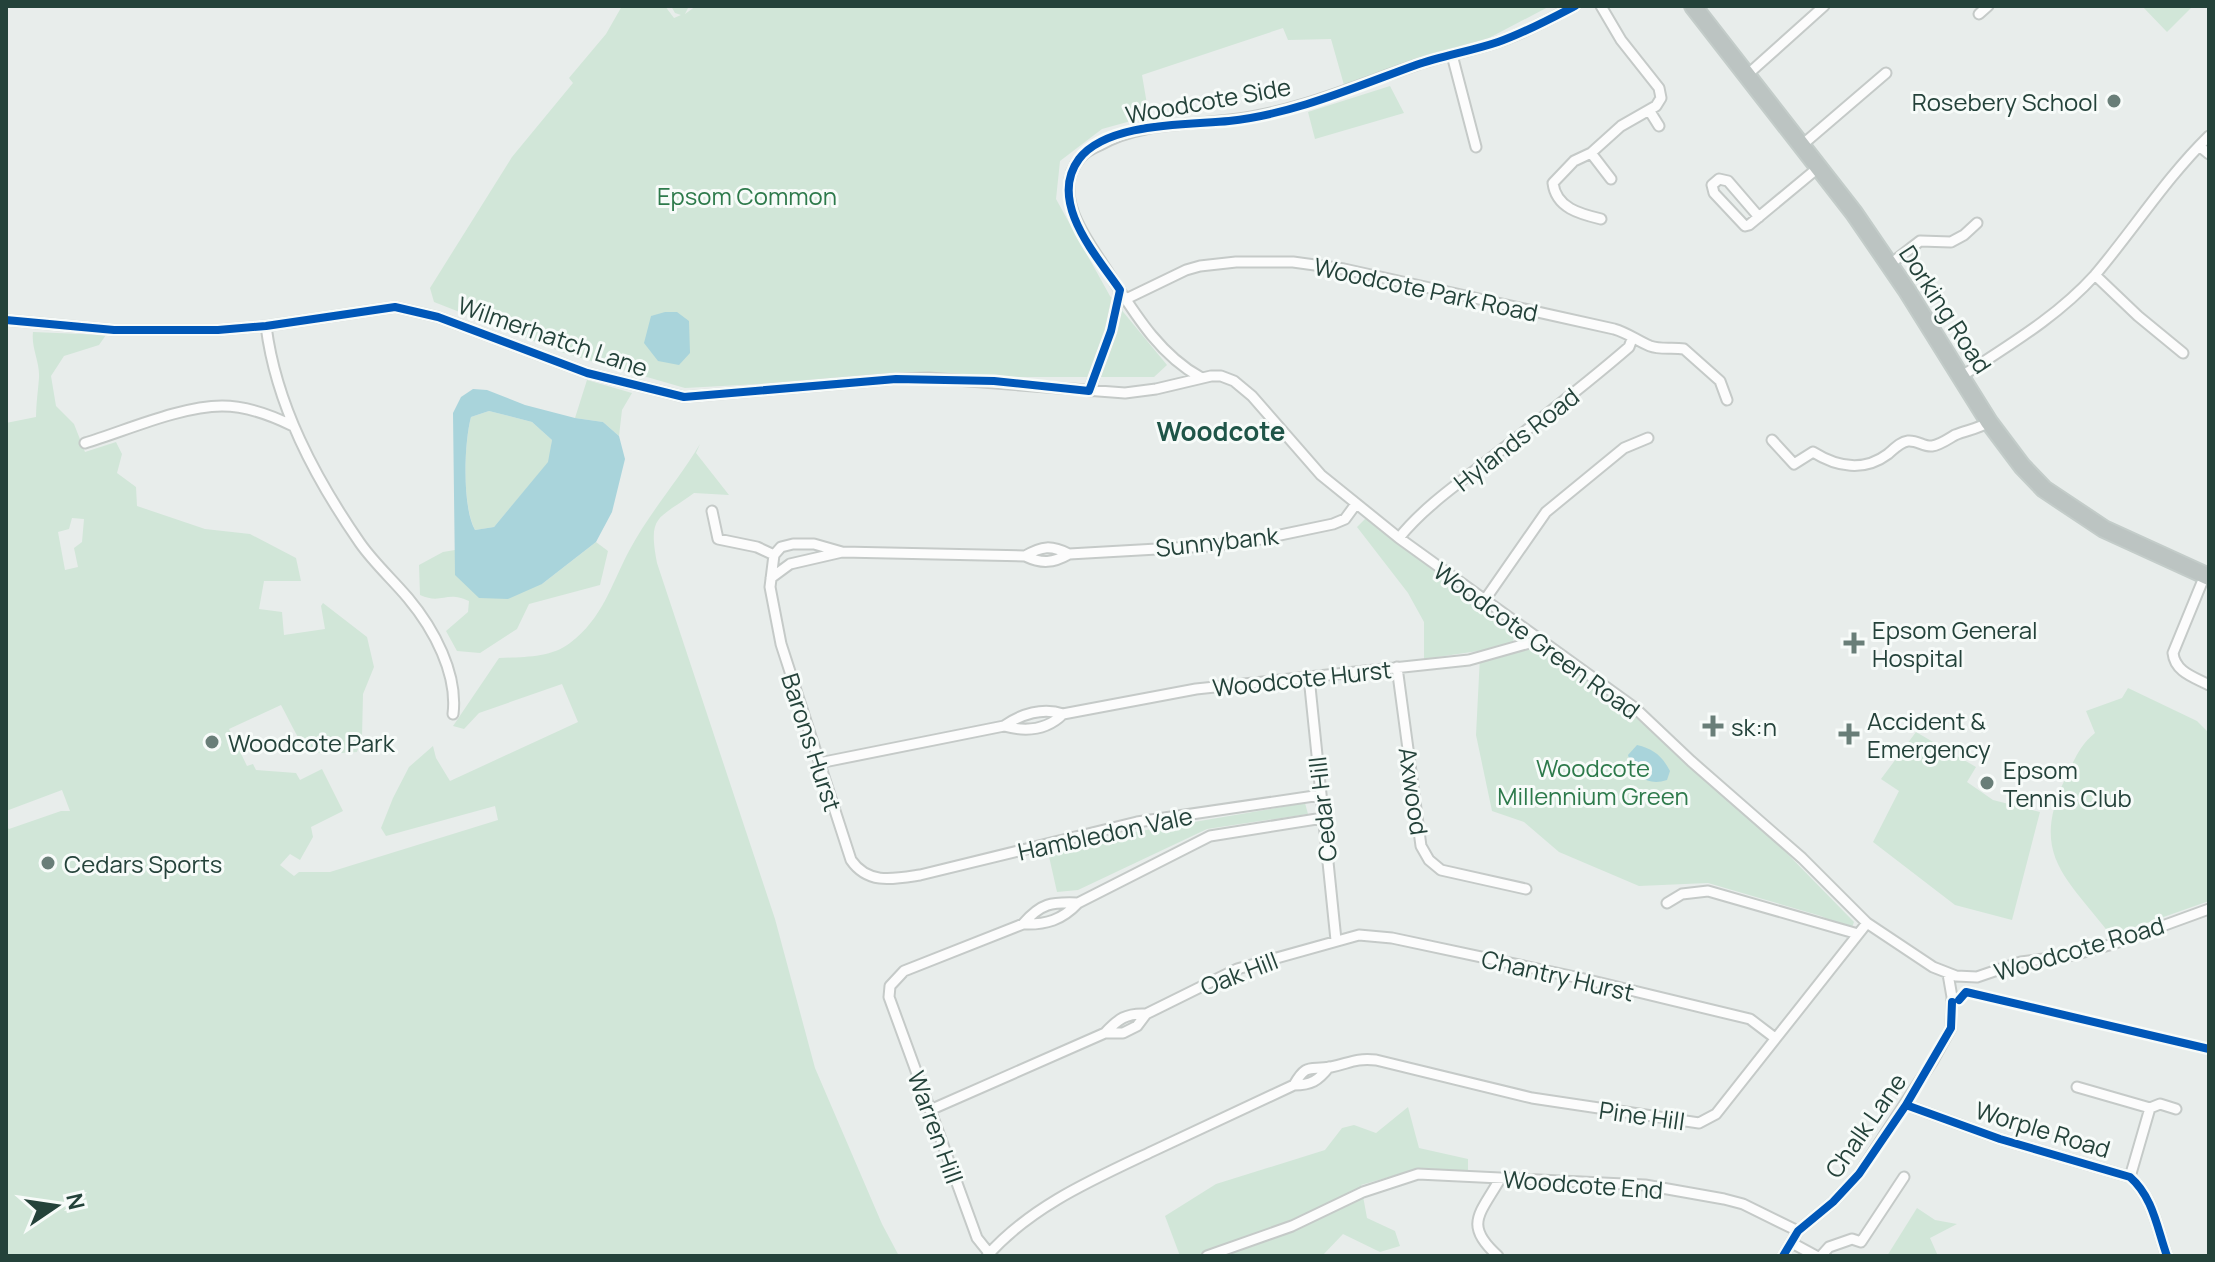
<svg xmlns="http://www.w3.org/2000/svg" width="2215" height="1262" font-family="Manrope,sans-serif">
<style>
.green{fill:#d1e6d8;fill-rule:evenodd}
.water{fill:#a9d4db;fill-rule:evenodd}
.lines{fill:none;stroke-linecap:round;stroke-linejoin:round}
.street-casing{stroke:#c5cac8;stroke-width:13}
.highway-casing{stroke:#c3ccc9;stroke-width:20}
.street{stroke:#fcfcfc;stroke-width:9}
.highway{stroke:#bcc4c2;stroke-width:16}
.cycleway-casing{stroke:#f7fbf9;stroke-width:13}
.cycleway{stroke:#0057b8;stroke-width:8}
.poi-dot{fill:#697e78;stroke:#f7fbf9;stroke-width:3}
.labels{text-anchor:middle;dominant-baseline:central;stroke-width:6;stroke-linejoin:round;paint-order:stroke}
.street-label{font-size:24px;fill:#24423a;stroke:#f7fbf9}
.poi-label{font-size:24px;fill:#24423a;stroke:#f7fbf9;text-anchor:start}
.park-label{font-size:24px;fill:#2d7a4b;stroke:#f7fbf9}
.neighbourhood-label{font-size:26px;font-weight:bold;fill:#1f5548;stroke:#f7fbf9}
</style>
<rect width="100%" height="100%" fill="#e8edeb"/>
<path class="green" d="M622 6H665L674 18 681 15 675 13 671 6H689L685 14 696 6H1550L1489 38 1344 85 1331 39 1288 40 1283 28 1142 75 1149 116 1102 129 1060 161 1056 199 1110 296 1167 365 1154 377H886L685 388 567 354 434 302 430 288 512 157 573 83 569 78 606 34Z
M2142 6H2193L2167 32Z
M1390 86 1404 113 1315 139 1308 112Z
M33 332 106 335 99 345 64 356 51 376 56 406 74 424 85 452 116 442 122 454 117 473 136 487 137 506 205 529 250 534 296 558 301 581H264L259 609 282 612 284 635 325 629 321 606 323 603 367 637 374 667 363 694 362 737 357 752C301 756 307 754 281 705L229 729 247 766 253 764 256 770 296 773 300 780 322 769 343 811 311 827 313 837 300 860 290 854 280 865 294 876 299 872H330L498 820 495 806 386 836 381 828 393 798 409 767 433 746 436 758 450 781 578 722 562 684 479 713 464 729 453 726 499 658C522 657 551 658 570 643 603 618 611 585 629 551 649 513 678 481 700 444L696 453 729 495 694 493C657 520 648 515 657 563L775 919 815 1068 882 1224 899 1256H6V826L9 829 61 811H70L62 790 6 811V423L36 417C36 404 38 391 39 378 40 362 31 348 33 332ZM72 518 84 519 82 542 74 548 78 567 65 570 58 532 69 529Z
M587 380 632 393 622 410 619 436 603 422 575 418Z
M489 411 532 422 552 440 549 462 494 527 475 530C462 505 464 445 471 417Z
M1366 518 1514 633 1513 643 1485 650 1424 659V622L1408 593 1357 527Z
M596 542 608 551 600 585 529 604 517 629 480 653 457 651 446 631 468 612 469 601C446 590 442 605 420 595L419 565 443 552 455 550V575L542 584Z
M1540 646 1642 722 1771 837 1854 922 1851 930 1821 916 1708 883 1639 886 1559 852 1524 822 1492 811 1476 735 1480 656Z
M2128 688 2197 721 2209 733V901L2118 933H2109C2065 876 2030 854 2065 779 2074 761 2079 746 2095 733L2086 711 2122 698Z
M1916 732 1976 767 1967 782 1993 800 2040 812 2012 920 1955 905 1873 842 1899 791 1881 779Z
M1305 803 1308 814 1207 829 1078 890 1057 892 1048 852 1129 833Z
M1408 1107 1419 1148 1468 1159V1171L1417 1169 1361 1185 1367 1218 1395 1231 1400 1246 1380 1252 1343 1234 1322 1256H1180L1165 1216 1216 1184 1325 1150 1342 1128 1354 1125 1376 1133Z
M1917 1208 1935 1220 1957 1224 1930 1238 1938 1256H1887Z"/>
<path class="water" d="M665 312H677L689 321 690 353 679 365 658 361 644 343 651 316Z
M473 389 487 390 525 405 575 418 603 422 619 436 625 459 612 512 596 542 542 584 508 599 479 598 455 575 453 413 461 397ZM489 411 532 422 552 440 548 462 494 527 475 530C462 507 464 443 471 417Z
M1637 745C1654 749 1662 756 1670 771L1667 780C1646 787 1633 774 1628 755Z"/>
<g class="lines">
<defs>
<path id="street" d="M1979 14 1988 6
M1452 55 1476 147
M1747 75 1824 6
M1649 110 1659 126
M1802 145 1886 73
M2199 146 2209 154
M1591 153 1621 126 1656 106 1661 98 1659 88 1621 40 1601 6
M1759 217 1728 181 1719 179 1712 185 1714 193 1745 226 1749 225 1819 167
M1601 219C1580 214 1556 208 1553 183L1574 161 1591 153 1611 179
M1889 265 1920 241 1951 242 1964 235 1977 223
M2095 275 2138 316 2183 353
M1126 299 1186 270 1200 266 1236 262H1293L1344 269 1614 329C1628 333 1636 340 1650 346 1660 350 1673 347 1684 349L1720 381 1727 400
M6 320 114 330H218L266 326 395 307 438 317 587 373 684 397 896 379 929 378 1125 393 1156 389 1211 376H1221L1234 381 1252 396 1321 475 1399 538 1635 708 1691 761 1802 858 1867 923 1933 967 1956 976 1977 977 2021 962 2073 955 2113 944 2209 909
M266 326C276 405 315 478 360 543 374 563 392 579 408 598 434 629 458 674 453 714
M1962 376C2009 345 2057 317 2095 275 2134 229 2166 178 2209 136
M1200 377C1155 352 1130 305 1102 263 1083 235 1052 192 1080 158 1084 153 1093 148 1100 145 1141 122 1185 126 1230 120 1294 113 1355 86 1416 65 1443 56 1471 51 1498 42 1525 33 1550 19 1575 6
M1089 391 1111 331 1120 290
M1772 440 1794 464 1813 452C1837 467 1864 472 1888 454 1894 449 1900 442 1908 441 1917 440 1924 447 1932 446 1940 445 1948 439 1955 435 1967 430 1978 429 1989 422
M85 443C125 431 181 406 222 406 246 406 271 415 293 426
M712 511 718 539 757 547 774 555
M1399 538C1422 509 1456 485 1486 462 1534 424 1583 387 1629 347L1632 339
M842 552 814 544H793L781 547 774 555 770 587 781 644 851 860C868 885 894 879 920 875L1137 822 1321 795
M1025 556C1042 546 1051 545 1069 554L1210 546 1256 540 1333 524 1345 519 1356 504
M2205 575 2173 653C2175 672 2194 677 2209 685
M771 578 790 564 842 552 1025 556C1042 564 1053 563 1069 554
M1484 601 1546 512 1624 448 1648 438
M1397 667 1421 846 1429 860 1441 870 1526 889
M1309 677 1336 940
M1004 726C1026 732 1047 730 1063 714
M819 763 1004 726C1021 714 1043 707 1063 714L1196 689 1469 660 1540 640
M1667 903 1682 894 1708 891 1858 934
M1023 924C1041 903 1051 902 1078 903
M1105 1033C1118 1019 1126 1013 1146 1014
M1294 1085C1307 1062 1310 1071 1331 1067 1350 1063 1355 1058 1376 1060L1532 1098 1699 1123 1716 1114 1867 923
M2077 1087 2150 1108 2160 1104 2176 1109
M1906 1105 2000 1139 2130 1177C2153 1197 2157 1228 2167 1256
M930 1110 1105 1033H1123L1137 1026 1146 1014 1237 969 1359 935 1392 938 1580 978 1750 1019 1775 1038
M2130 1177 2150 1108
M1792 1243 1816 1256
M989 1253 977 1238 889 997 890 986 904 971 1023 924C1046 925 1062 920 1078 903L1210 836 1323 818
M987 1256C1031 1206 1094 1179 1153 1151 1200 1129 1247 1107 1294 1085 1311 1085 1318 1081 1329 1067
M1207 1256 1292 1226 1363 1192 1418 1174 1645 1185 1724 1199 1743 1204 1798 1231
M1498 1256C1463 1225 1480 1214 1500 1179
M1783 1256 1798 1231 1833 1202 1859 1174 1932 1062 1951 1028 1952 997 1948 974
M1821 1256 1829 1247 1852 1239 1861 1242 1904 1177"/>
<path id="highway" d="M1693 6 1854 213 1906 289 1989 422 2022 466 2044 489 2104 529 2209 577"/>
</defs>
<use href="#street" class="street-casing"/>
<use href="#highway" class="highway-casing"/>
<use href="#street" class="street"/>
<use href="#highway" class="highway"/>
<defs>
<path id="cycleway" d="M6 320 114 330H218L266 326 395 307 438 317 587 373 684 397 896 379 994 381 1089 391 1111 331 1120 290C1097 256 1047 202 1079 159 1107 122 1188 125 1229 121 1294 114 1355 87 1416 65 1442 56 1471 51 1498 42 1524 33 1550 19 1575 6
M1959 1000 1966 992 2209 1049
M1906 1105 2000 1139 2130 1177C2153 1197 2157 1228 2167 1256
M1783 1256 1798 1231 1833 1202 1859 1174 1906 1105 1951 1028 1952 1002"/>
</defs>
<use href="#cycleway" class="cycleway-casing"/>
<use href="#cycleway" class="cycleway"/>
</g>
<g class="poi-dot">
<circle cx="2114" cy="101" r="8"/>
<path d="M1850 631h8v8h8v8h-8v8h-8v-8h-8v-8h8z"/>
<path d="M1709 714h8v8h8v8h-8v8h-8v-8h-8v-8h8z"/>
<path d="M1845 722h8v8h8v8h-8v8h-8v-8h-8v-8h8z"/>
<circle cx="212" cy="742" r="8"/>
<circle cx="1987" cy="783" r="8"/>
<circle cx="48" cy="863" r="8"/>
</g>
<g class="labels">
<g class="street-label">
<text transform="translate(1208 100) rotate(-10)">Woodcote Side</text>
<text transform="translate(1426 289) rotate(12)">Woodcote Park Road</text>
<text transform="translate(1946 309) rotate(57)">Dorking Road</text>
<text transform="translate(553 336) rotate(19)">Wilmerhatch Lane</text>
<text transform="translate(1516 439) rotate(-38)">Hylands Road</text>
<text transform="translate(1217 541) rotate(-6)">Sunnybank</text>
<text transform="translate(1537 640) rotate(36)">Woodcote Green Road</text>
<text transform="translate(1302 678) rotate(-6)">Woodcote Hurst</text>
<text transform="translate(812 742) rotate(72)">Barons Hurst</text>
<text transform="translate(1414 791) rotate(82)">Axwood</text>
<text transform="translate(1322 809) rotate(-96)">Cedar Hill</text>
<text transform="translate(1105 833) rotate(-12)">Hambledon Vale</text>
<text transform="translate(2079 948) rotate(-16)">Woodcote Road</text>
<text transform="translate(1239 973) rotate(-21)">Oak Hill</text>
<text transform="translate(1558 975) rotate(13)">Chantry Hurst</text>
<text transform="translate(1642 1115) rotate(8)">Pine Hill</text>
<text transform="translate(1865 1125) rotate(-55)">Chalk Lane</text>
<text transform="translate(936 1127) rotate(70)">Warren Hill</text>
<text transform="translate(2043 1129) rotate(17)">Worple Road</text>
<text transform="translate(1583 1184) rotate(4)">Woodcote End</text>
</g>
<g class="poi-label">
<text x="2098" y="101" text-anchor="end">Rosebery School</text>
<text x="1872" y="629">Epsom General<tspan x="1872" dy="28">Hospital</tspan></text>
<text x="1867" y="720">Accident &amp;<tspan x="1867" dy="28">Emergency</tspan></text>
<text x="1731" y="726">sk:n</text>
<text x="228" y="742">Woodcote Park</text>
<text x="2003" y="769">Epsom<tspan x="2003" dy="28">Tennis Club</tspan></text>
<text x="64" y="863">Cedars Sports</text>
</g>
<g class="park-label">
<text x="747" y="195">Epsom Common</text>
<text x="1593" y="767">Woodcote<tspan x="1593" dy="28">Millennium Green</tspan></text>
</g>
<g class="neighbourhood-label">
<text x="1221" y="431">Woodcote</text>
</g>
</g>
<rect width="2215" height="1262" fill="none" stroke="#24423a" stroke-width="16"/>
<g transform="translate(56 1206) rotate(77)" stroke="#f7fbf9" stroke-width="6" paint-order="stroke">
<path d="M0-6L14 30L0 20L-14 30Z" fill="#24423a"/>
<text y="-12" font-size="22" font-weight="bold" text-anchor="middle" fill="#24423a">N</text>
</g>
</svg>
